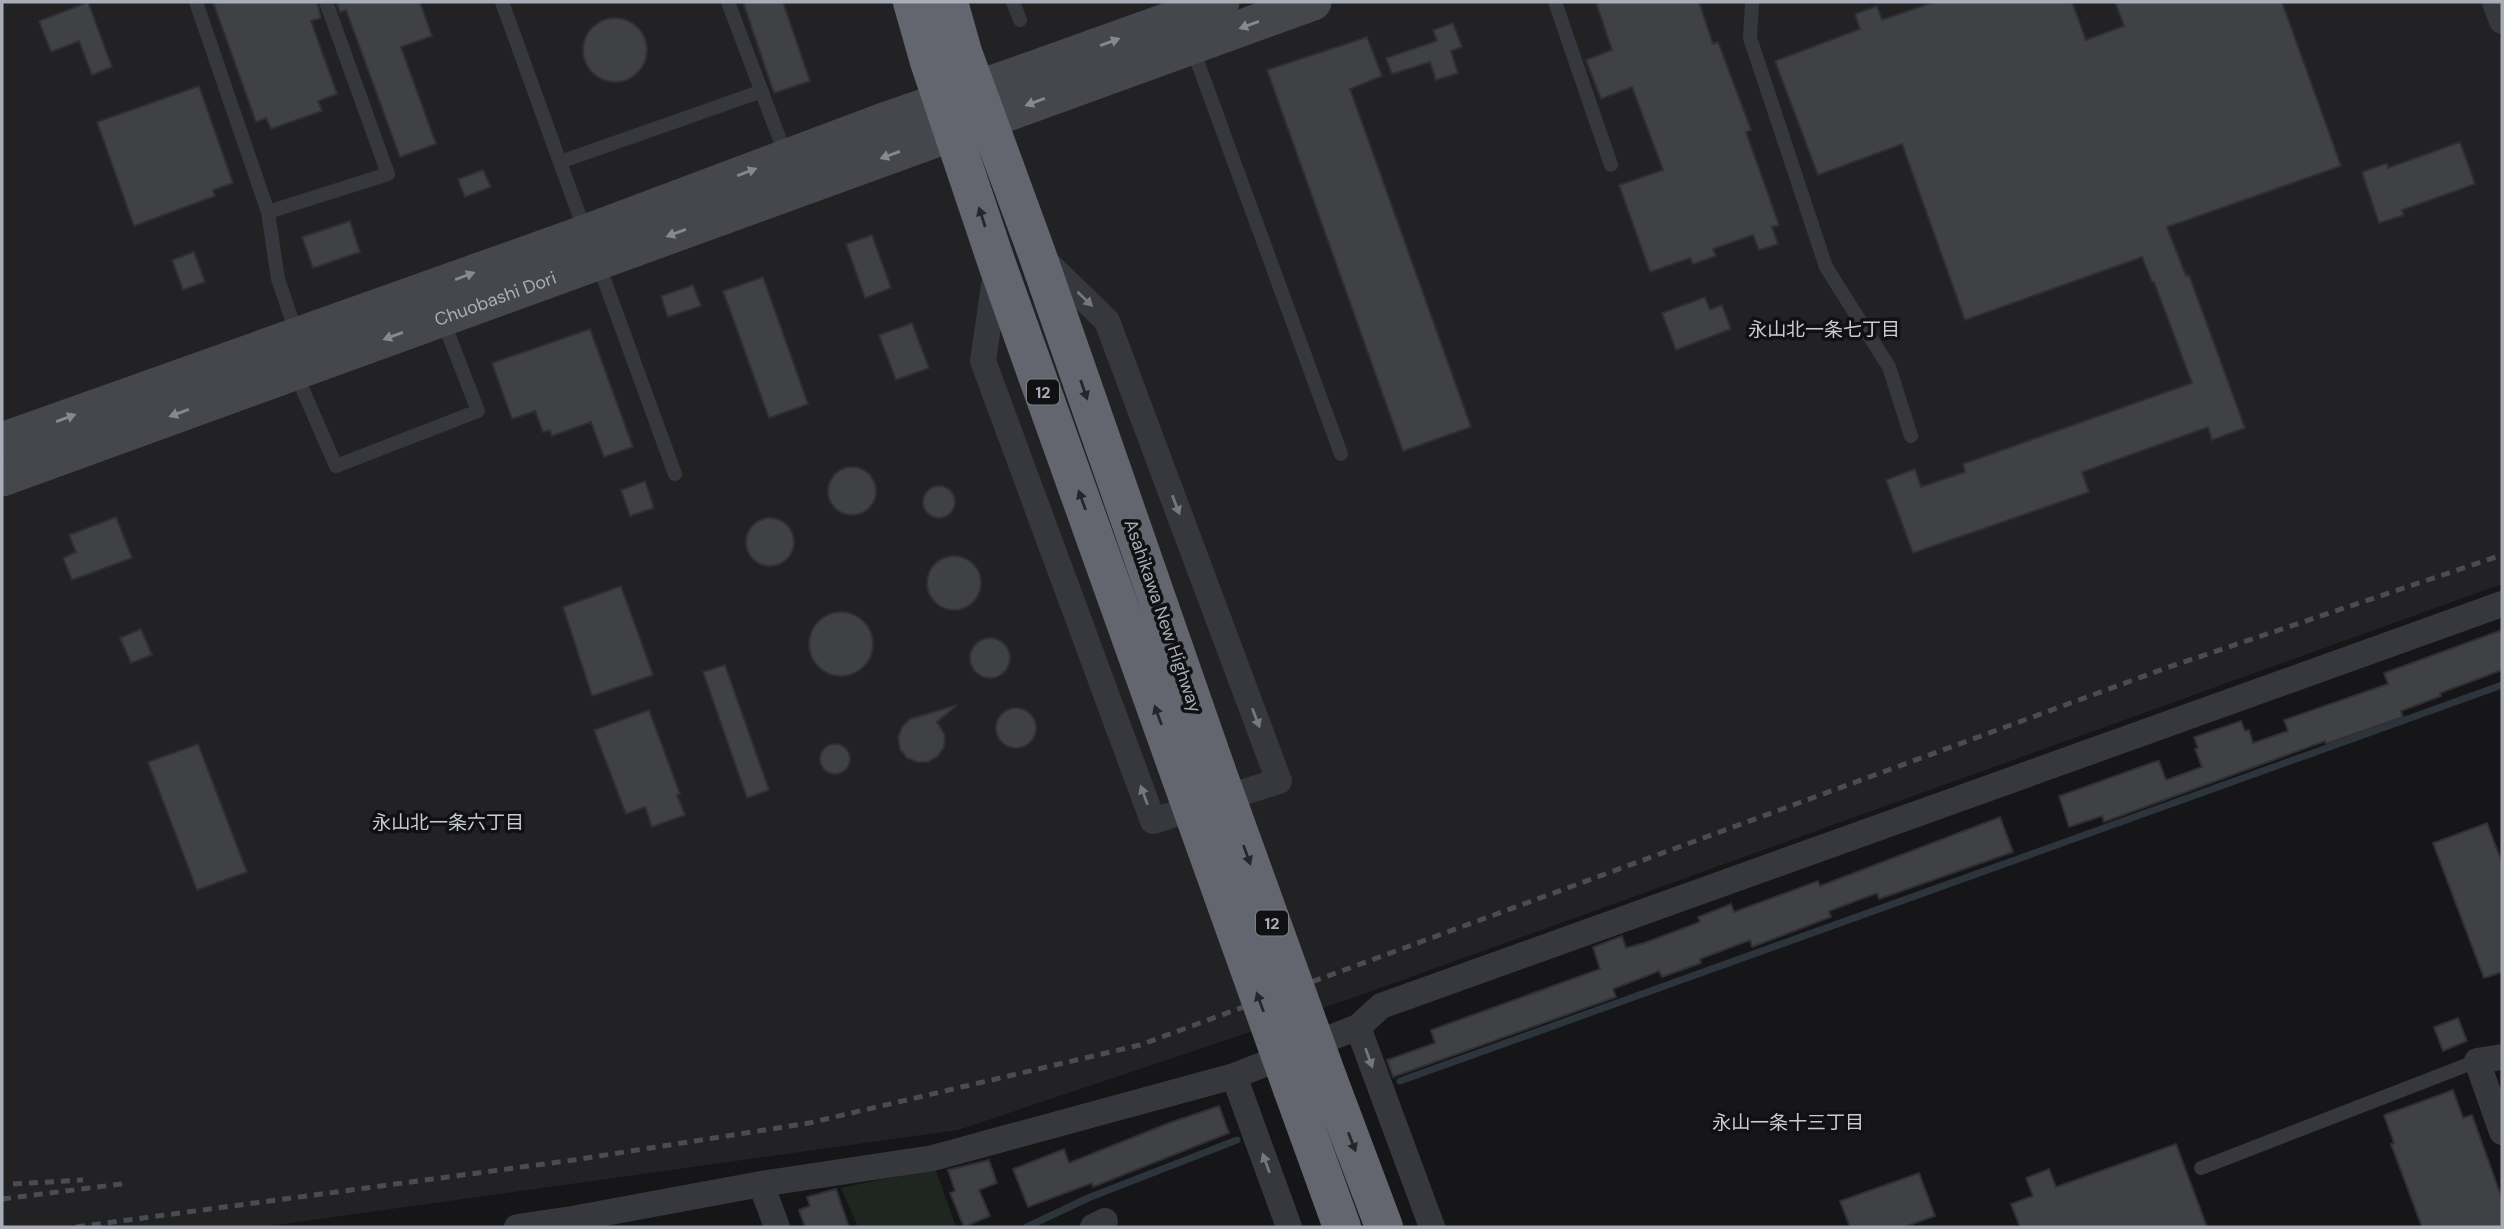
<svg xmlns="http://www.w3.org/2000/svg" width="2504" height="1229" font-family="'DM Sans','Noto Sans JP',sans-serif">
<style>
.built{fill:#222225}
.green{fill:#1e261f}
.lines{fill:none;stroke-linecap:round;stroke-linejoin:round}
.stream{stroke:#2c353c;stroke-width:7}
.building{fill:#404145;stroke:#303034;stroke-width:2}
.lane{stroke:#37383d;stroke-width:14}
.street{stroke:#37383d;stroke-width:26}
.secondary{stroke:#45474d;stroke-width:37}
.highway{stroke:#63666e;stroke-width:38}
.rail{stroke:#4a4c52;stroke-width:5;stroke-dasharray:9 7;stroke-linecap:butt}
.highway-bridge{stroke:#63666e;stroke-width:38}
.oneway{fill:#858993}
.oneway2{fill:#26262a}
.oneway3{fill:#757881}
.labels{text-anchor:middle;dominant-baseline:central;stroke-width:7;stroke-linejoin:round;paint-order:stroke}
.shield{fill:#111113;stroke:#7b7e86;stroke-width:2}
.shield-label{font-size:16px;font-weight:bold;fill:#a8adb8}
.street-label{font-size:18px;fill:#a8adb8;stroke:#111113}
.neighbourhood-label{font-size:19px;fill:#c9ccd4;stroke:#111113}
</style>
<rect width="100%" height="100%" fill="#161618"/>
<path class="built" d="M2 2H2502V584L1355 997 958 1130 262 1227H2Z"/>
<path class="green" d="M935 1168 956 1227H858L841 1188Z"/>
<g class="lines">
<path class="stream" d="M1400 1081 2502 685
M1027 1227 1088 1198 1237 1140"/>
</g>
<path class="building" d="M88 2 112 67 92 75 79 41 51 52 39 21Z
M213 2H317L321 18 311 21 337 94 318 101 322 111 271 129 266 118 256 122Z
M336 2H420L432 36 401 47 436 144 400 157 346 10 340 12Z
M743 2H783L810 81 774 93Z
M1596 2H1699L1713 44 1718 42 1751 130 1746 132 1779 225 1772 227 1778 244 1759 250 1753 235 1713 249 1716 256 1693 264 1690 258 1650 272 1619 185 1663 170 1632 87 1601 99 1586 60 1612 50Z
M1934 2H2072L2086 40 2124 26 2115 2H2282L2341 166 2167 227 2186 276 2189 275 2245 428 2212 440 2208 427 2082 472 2089 492 1913 553 1886 480 1915 469 1921 487 1965 472 1963 464 2192 383 2154 282H2152L2142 257 1965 320 1902 144 1818 175 1775 61 1860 29 1855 14 1877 6 1882 20Z
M583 50a32 32 0 1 1 64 0a32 32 0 1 1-64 0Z
M1453 23 1462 47 1451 51 1458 73 1436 80 1430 62 1392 74 1386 58 1437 41 1433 30Z
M1367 37 1382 76 1350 89 1471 427 1403 451 1267 70Z
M199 86 233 183 213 190 215 196 134 226 97 122Z
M2460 142 2475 184 2402 210 2404 215 2379 223 2362 172 2387 163 2388 168Z
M483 170 491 187 465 197 458 179Z
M350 221 360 252 313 268 302 237Z
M872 235 891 288 865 298 846 244Z
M194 252 205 282 183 290 172 260Z
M763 277 808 404 769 418 723 291Z
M693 285 701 306 668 317 661 296Z
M1705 297 1710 310 1722 305 1731 329 1676 350 1662 313Z
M912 323 929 368 896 380 879 335Z
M590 329 633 447 604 457 591 422 552 436 550 430 543 432 535 411 512 419 492 363Z
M828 491a24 24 0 1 1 48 0a24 24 0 1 1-48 0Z
M645 481 654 508 630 516 621 490Z
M923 502a16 16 0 1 1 32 0a16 16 0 1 1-32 0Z
M116 517 132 558 72 580 63 558 76 552 69 535Z
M746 542a24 24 0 1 1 48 0a24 24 0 1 1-48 0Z
M927 583a27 27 0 1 1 54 0a27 27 0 1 1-54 0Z
M621 586 653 675 592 696 563 607Z
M809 644a32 32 0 1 1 64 0a32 32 0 1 1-64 0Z
M141 629 152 655 131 663 120 638Z
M2502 630V670L2440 693 2441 696 2401 711 2403 717 2326 744 2325 741 2104 822 2102 816 2069 827 2059 796 2154 762 2159 761 2166 780 2202 767 2195 749 2198 748 2194 737 2241 721 2245 731 2249 730 2253 743 2288 731 2284 720 2388 684 2384 673Z
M970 658a20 20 0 1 1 40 0a20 20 0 1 1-40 0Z
M725 665 769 790 747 798 703 672Z
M957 705 937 722 945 735 944 747 938 756 928 762H917L907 758 900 749 898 737 902 727 910 719Z
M996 728a20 20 0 1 1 40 0a20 20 0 1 1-40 0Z
M649 710 680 794 677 795 685 815 652 827 645 807 626 814 594 730Z
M198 744 247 872 197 890 148 762Z
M820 759a15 15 0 1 1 30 0a15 15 0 1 1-30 0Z
M2000 817 2013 852 1879 899 1877 893 1829 911 1831 917 1752 947 1750 940 1700 959 1701 963 1662 977 1659 971 1613 989 1616 997 1393 1077 1387 1060 1435 1043 1431 1030 1600 969 1593 947 1622 936 1626 948 1644 943 1700 922 1698 917 1731 904 1734 912 1818 881 1820 886Z
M2487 823 2502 863V972L2484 978 2433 843Z
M2458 1018 2467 1041 2443 1051 2434 1027Z
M2453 1090 2463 1118 2472 1115 2502 1199V1227H2422L2391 1144 2394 1143 2384 1115Z
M1219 1106 1229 1133 1093 1187 1092 1183 1028 1207 1013 1169 1064 1149 1069 1163 1169 1123Z
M2176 1144 2207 1227H2020L2011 1204 2033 1196 2026 1178 2049 1169 2056 1187Z
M989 1160 997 1183 979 1190 990 1216 964 1227 950 1193 955 1191 948 1170Z
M1919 1173 1935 1216 1904 1227H1850L1840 1201Z
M836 1189 849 1227H805L799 1210 810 1206 807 1197Z"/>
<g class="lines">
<path class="lane" d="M196 2 268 212 278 279 297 335
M502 2 586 234
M728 2 786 156
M1013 2 1020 20
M1555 2 1611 165
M1752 2 1750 38 1826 267 1889 367 1911 436
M1192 47 1341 454
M560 162 762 91
M268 212 388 174 326 2
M598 263 675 474
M295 372 336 466 478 411 442 318
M2201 1168 2477 1061"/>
<path class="street" d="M2495 2 2502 21
M996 272 983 361 1153 821 1279 781 1107 321 1042 258
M1358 1027 1381 1006 2502 604
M2502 1057 2477 1061 2502 1132
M1234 1076 1289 1227
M761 1184 777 1227
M517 1227 572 1219 761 1184 933 1158 1234 1076 1358 1027 1432 1227
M1093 1227 1105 1221"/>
<g class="secondary">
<path d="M2 441 586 233 881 122 1017 75 1221 2"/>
<path id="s1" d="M2 478 1313 2"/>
</g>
<path class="highway" d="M912 2 929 62 997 264 1181 779
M949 2 963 52 1036 251 1216 768
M1328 1078 1384 1227
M1292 1089 1342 1227"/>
<path class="rail" d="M13 1184 83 1180
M2 1199 129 1183
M76 1227 574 1160 809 1123 1140 1045 2166 668 2502 555"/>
<path class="highway-bridge" d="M1216 768 1328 1078
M1181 779 1292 1089"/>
</g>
<defs><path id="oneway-solid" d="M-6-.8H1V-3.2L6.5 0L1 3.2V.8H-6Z" transform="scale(1.75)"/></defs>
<g class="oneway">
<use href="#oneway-solid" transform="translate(1249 25) rotate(160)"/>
<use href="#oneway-solid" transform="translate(1110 42) rotate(-20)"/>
<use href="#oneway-solid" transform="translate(1035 102) rotate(160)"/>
<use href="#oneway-solid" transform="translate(890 155) rotate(160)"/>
<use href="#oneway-solid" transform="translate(747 172) rotate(-21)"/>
<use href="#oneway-solid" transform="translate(676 233) rotate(160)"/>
<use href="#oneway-solid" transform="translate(465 276) rotate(-20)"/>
<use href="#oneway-solid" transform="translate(393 336) rotate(160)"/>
<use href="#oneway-solid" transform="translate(179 413) rotate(160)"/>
<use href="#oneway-solid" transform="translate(66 418) rotate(-20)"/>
</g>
<g class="oneway2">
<use href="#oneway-solid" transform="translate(982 217) rotate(-108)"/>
<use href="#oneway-solid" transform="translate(1084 390) rotate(71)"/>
<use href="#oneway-solid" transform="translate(1082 500) rotate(-110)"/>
<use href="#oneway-solid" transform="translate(1158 715) rotate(-110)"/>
<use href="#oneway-solid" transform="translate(1247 855) rotate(70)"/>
<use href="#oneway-solid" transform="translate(1260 1002) rotate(-110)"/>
<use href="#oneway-solid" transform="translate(1352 1142) rotate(69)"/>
</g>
<g class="oneway3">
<use href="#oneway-solid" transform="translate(1085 299) rotate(44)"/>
<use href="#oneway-solid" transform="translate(1176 505) rotate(69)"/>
<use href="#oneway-solid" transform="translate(1256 718) rotate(69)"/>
<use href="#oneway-solid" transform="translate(1144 795) rotate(-110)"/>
<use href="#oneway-solid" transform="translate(1369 1058) rotate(70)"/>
<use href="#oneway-solid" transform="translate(1266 1163) rotate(-110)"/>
</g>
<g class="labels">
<g class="shield">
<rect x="1027" y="379.5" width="32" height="25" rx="5"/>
<rect x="1256" y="910.5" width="32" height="25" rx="5"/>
</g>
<g class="shield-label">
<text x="1043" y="392">12</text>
<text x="1272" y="923">12</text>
</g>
<g class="street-label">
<text stroke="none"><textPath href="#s1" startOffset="525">Chuobashi Dori</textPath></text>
<text transform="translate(1163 616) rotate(71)">Asahikawa New Highway</text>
</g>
<g class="neighbourhood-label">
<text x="1824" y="329">永山北一条七丁目</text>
<text x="448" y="822">永山北一条六丁目</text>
<text x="1788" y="1122">永山一条十三丁目</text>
</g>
</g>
<rect width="2504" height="1229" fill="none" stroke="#a8adb8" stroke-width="7"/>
</svg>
